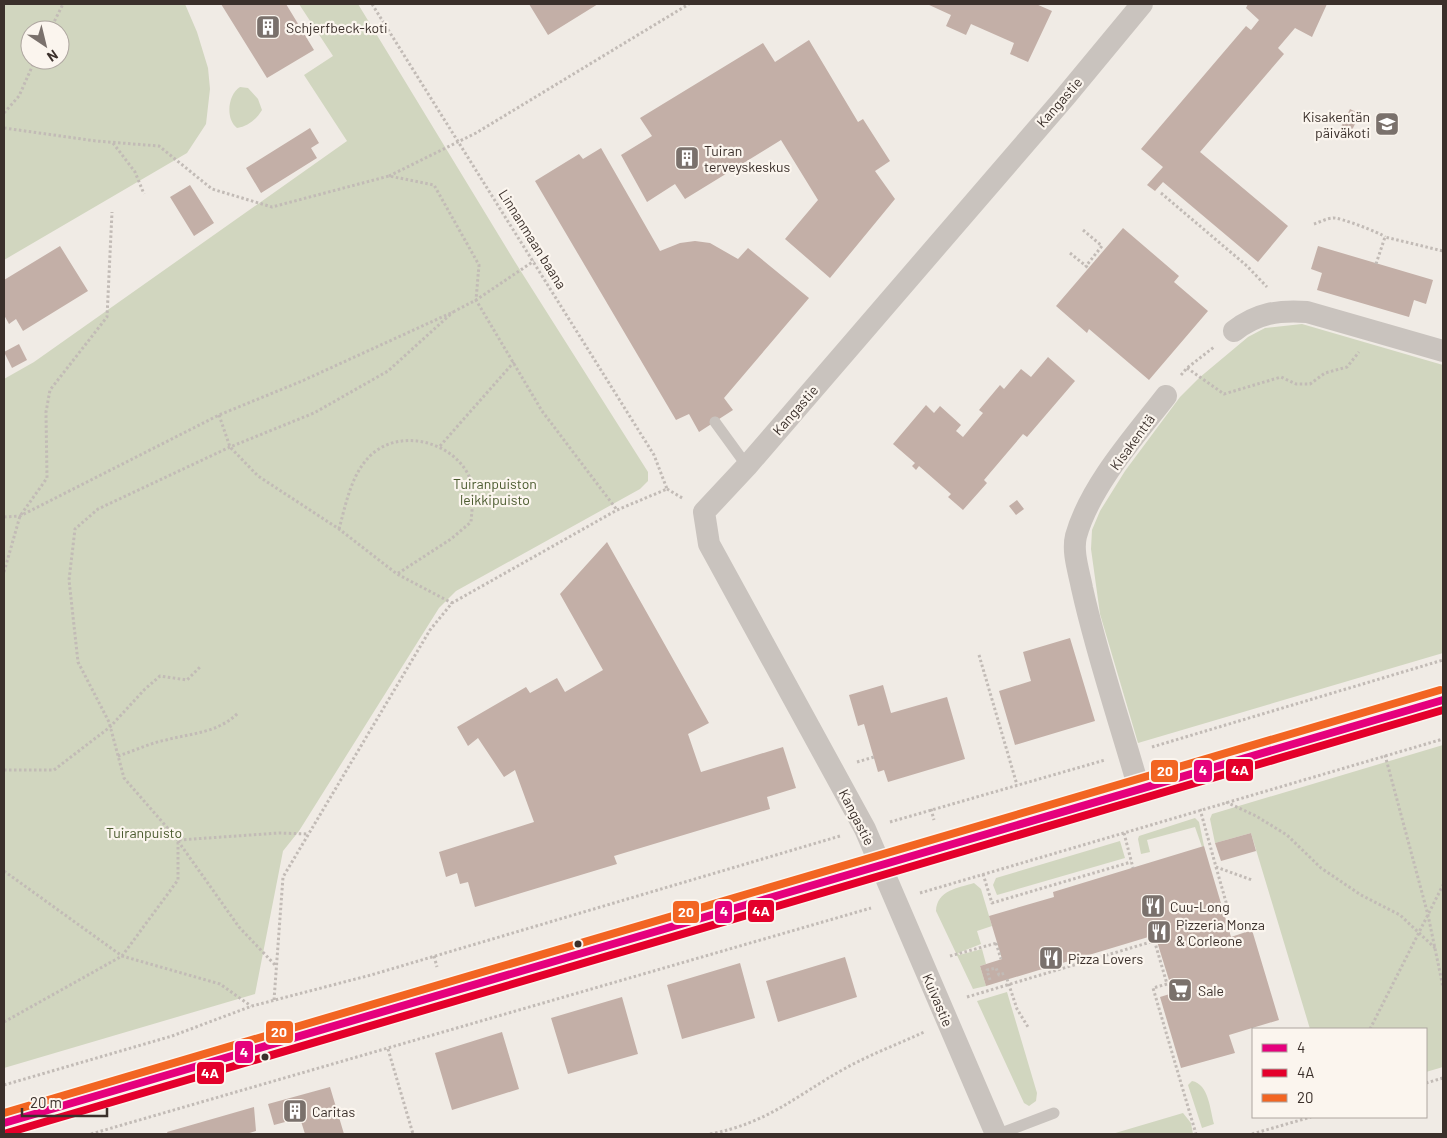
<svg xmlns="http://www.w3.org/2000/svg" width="1447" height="1138" font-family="Barlow,sans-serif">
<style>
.green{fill:#d1d6bf;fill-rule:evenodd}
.building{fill:#c3afa7}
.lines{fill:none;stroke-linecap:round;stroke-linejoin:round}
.path{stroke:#c2bbb6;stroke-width:3;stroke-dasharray:2.5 2.5;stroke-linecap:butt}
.lane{stroke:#c9c3be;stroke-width:11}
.street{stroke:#c9c3be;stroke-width:22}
.secondary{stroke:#bab3ae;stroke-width:28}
.bus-1-casing{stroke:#fbf5ee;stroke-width:11}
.bus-2-casing{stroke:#fbf5ee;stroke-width:11}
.bus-3-casing{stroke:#fbf5ee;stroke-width:11}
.bus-1{stroke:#e5007d;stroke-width:8}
.bus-2{stroke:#e4002b;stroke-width:8}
.bus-3{stroke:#f26522;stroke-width:8}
.bus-dot{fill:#3b302b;stroke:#fbf5ee;stroke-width:2}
.labels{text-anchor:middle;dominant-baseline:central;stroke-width:4.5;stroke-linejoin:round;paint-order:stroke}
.poi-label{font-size:14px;fill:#3b302b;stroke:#fbf5ee;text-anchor:start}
.street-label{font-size:14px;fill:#3b302b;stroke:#fbf5ee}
.park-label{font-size:14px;fill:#4a5a2e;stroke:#fbf5ee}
.line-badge{stroke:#fbf5ee;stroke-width:2}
.badge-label{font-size:14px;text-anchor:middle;font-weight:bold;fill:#fff}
</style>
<rect width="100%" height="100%" fill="#f0ebe5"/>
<path class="green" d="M4 4H185L197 32 208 68 210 89 206 124 187 153 4 260ZM30 30H60V60H30Z
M299 4H358L515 262 648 472V481L640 489 456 591 439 608 299 831 283 851 255 994 4 1068V379L34 362 347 141 304 75 333 56Z
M240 87 248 88 258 99 262 110C256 120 248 126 237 128 225 119 228 94 240 87Z
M1302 324 1443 365V653L1138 743 1100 614 1091 549 1092 530 1100 511 1125 471 1180 397 1199 378 1248 337 1265 328Z
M1443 745V1067L1426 1072V1029H1310L1251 833 1215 843 1210 819 1212 814Z
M1195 818 1199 822 1204 846 1202 847 1195 827 1147 840 1150 852 1141 854 1138 839 1139 836Z
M1120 841 1125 858 997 895 993 885 996 878Z
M974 883 981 889 992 926 977 931 981 944 958 953 959 955 982 949 986 964 980 966 986 986 973 989 936 911C937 890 958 888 974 883Z
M1007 992 1037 1093 1036 1101 1029 1106 1024 1103 977 1001Z
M1192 1081C1209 1084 1210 1110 1214 1124L1202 1128 1188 1085Z
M1183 1113 1191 1123 1193 1134H1112Z"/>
<path class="building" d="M221 4H286L314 50 267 78Z
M529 4H598L548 35Z
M927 4H1036L1052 11 1028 62 1010 54 1014 43 971 24 966 35 946 26 951 15Z
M1248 4H1327L1312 37 1295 28 1278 48 1284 54 1200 152 1288 226 1258 262 1163 182 1155 191 1147 185 1163 167 1141 149 1246 26 1251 30 1259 20 1246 8Z
M809 40 858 122 863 119 890 161 875 171 895 199 830 278 785 239 818 200 781 140 685 199 675 184 647 202 621 155 652 136 640 118 763 43 775 62Z
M1350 109 1360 114 1350 134 1340 129Z
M310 128 319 143 311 148 317 158 261 193 246 168Z
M601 148 660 251 680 243 695 241 710 243 738 259 748 248 809 298 724 398 733 410 699 432 689 414 676 420 535 181 579 154 583 159Z
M190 185 214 223 194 236 170 197Z
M1123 228 1179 276 1174 282 1208 311 1149 380 1089 329 1087 333 1056 306Z
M60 246 88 291 23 331 16 319 9 324 4 315V280Z
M1318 246 1433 280 1426 304 1414 300 1409 317 1317 290 1322 273 1311 269Z
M19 344 27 360 12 368 4 352Z
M1048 357 1075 381 1027 437 1023 434 984 480 987 483 963 510 948 497 951 494 919 466 916 470 912 466 915 463 893 444 926 405 934 413 940 406 961 425 956 431 963 437 983 413 979 410 1000 385 1004 389 1021 369 1031 377Z
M1017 500 1024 509 1016 515 1009 506Z
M607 542 709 723 688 734 701 772 783 747 796 788 767 797 770 809 614 856 617 864 475 907 468 882 460 884 457 873 446 877 439 852 534 822 515 770 504 777 478 738 468 746 457 727 526 687 530 693 557 678 565 692 603 670 560 594Z
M1070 638 1095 721 1015 745 999 691 1031 681 1023 652Z
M883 685 891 713 947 697 965 759 888 782 884 770 878 772 864 724 858 726 849 695Z
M1251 833 1256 851 1221 861 1215 843Z
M1204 846 1231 937 1252 930 1279 1020 1229 1035 1235 1053 1181 1068 1160 997 1173 993 1155 935 986 986 980 966 1002 959 989 916 1054 897 1053 892Z
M845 957 857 997 778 1022 766 981Z
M740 963 755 1018 682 1039 667 985Z
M622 997 638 1054 568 1074 551 1018Z
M502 1032 519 1089 452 1110 435 1053Z
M330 1087 344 1134H305L300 1118 274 1125 268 1104Z
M254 1107 256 1131 246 1134H168L167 1132Z"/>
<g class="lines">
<path class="path" d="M372 4 654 455 667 489
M50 30 63 4
M4 113 19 96 35 60
M4 128 96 141 159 146 212 189 272 207 389 176 434 185 479 265 476 300 542 411 617 510
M113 143 135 172 144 194
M389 176 476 133 689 4
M1161 193 1247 266 1267 287
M1314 224C1320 222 1327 218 1333 218 1339 217 1381 233 1385 237
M1083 230 1102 246 1086 266 1088 268
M1070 253 1086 266
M1376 264 1385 237 1443 251
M1187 368 1224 394 1281 377 1296 384H1310L1325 373 1347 367 1359 352
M1181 375 1187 368 1214 347
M219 415 230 447 258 476 339 529 397 574 452 603
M440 446 514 362
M667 489 684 499
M4 517 20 516 219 415 302 381 453 312 476 300 534 261
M339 529C346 504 351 474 371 455 400 428 452 441 469 476 475 490 472 508 471 522L451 539 397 574
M4 572 20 516 47 478 46 412 50 390 107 317 112 212
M979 655 1017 785
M1152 747 1443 660
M1385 755 1428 915 1443 987
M118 756C134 751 150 743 166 740 192 733 218 733 238 713
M857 762 874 757
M4 770H54L110 727 145 689 160 676 187 680 201 666
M1226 802 1256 816 1287 835 1321 868 1361 895 1400 915 1435 948
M931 809 934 820
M1200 809 1216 867 1252 880
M890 822 1105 760
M1124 833 1133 868
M179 840 279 833 308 834
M178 841 239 927 276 966
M1216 867 1228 909 1223 910
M4 871 122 956 220 984 251 1006
M983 874 992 903 1131 862
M920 893 1443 739
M1153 936 1167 984 1153 988 1196 1134
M996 943 1001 959
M434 956 437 967
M950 956 997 943
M1007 979 1017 1009 1028 1027
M990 980 987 970 996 968 999 975 1005 973
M967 997 1154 941
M274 1000 283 877 430 630 452 603 617 510 667 489
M4 1022 122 956 178 880V840L124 778 109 722 78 662 69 580 75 529 98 509 230 447 314 413 388 371 453 312
M1370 1029 1443 885
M388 1049 413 1134
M1426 1083 1443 1078
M4 1085 172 1036 252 1006 371 975 840 836
M91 1134 871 908
M710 1134C768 1123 794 1097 844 1069 869 1055 898 1044 924 1032
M1252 1134 1311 1117"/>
<path class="lane" d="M715 422 747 466
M999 1134 1054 1113"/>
<path class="street" d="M1234 331C1257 313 1278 310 1307 312L1443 351
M1139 789C1120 722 1097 656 1082 588 1079 572 1072 552 1076 536 1090 486 1135 436 1166 396
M996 1134 865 829 709 544 704 512 747 466 1065 97 1142 4"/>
<path class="secondary" d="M4 1123 1443 700"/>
<defs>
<path id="bus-1" d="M4 1123 1443 700"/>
<path id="bus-2" d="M7 1133 1443 710"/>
<path id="bus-3" d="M4 1113 1440 690"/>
</defs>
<use href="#bus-1" class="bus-1-casing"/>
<use href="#bus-2" class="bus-2-casing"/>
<use href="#bus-3" class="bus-3-casing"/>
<use href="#bus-1" class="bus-1"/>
<use href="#bus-2" class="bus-2"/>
<use href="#bus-3" class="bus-3"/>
</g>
<defs>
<symbol id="building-square" viewBox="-11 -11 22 22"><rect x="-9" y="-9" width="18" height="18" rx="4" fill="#7a716c" stroke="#fbf5ee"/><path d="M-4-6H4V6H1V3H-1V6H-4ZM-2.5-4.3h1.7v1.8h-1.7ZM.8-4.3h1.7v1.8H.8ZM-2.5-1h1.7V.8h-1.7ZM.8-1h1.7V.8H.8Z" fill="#fff"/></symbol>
<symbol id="school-square" viewBox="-11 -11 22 22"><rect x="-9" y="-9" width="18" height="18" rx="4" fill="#7a716c" stroke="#fbf5ee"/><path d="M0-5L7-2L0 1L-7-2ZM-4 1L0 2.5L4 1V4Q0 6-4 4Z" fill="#fff"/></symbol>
<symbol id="restaurant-square" viewBox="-11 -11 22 22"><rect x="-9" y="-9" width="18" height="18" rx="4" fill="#7a716c" stroke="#fbf5ee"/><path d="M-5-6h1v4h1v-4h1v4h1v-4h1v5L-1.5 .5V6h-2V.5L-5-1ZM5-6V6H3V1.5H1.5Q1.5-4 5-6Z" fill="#fff"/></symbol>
<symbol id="supermarket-square" viewBox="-11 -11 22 22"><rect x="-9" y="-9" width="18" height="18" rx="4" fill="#7a716c" stroke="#fbf5ee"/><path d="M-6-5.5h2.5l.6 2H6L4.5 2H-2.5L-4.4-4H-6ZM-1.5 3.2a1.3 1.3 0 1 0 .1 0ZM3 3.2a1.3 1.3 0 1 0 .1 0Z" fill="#fff"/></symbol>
</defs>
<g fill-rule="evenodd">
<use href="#building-square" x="254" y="13" width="28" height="28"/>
<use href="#school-square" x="1373" y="110" width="28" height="28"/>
<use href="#building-square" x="673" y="144" width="28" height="28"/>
<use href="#restaurant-square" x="1139" y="892" width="28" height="28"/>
<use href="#restaurant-square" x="1145" y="918" width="28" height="28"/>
<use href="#restaurant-square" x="1037" y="944" width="28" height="28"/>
<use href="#supermarket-square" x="1166" y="976" width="28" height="28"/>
<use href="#building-square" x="281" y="1097" width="28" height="28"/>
</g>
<g class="bus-dot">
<circle cx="578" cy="944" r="4.5"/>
<circle cx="265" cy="1057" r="4.5"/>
</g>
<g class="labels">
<g class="poi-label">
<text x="286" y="27">Schjerfbeck-koti</text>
<text x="1370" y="116" text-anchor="end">Kisakentän<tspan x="1370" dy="16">päiväkoti</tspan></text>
<text x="704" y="150">Tuiran<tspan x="704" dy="16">terveyskeskus</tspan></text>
<text x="1170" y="906">Cuu-Long</text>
<text x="1176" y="924">Pizzeria Monza<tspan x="1176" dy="16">&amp; Corleone</tspan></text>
<text x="1068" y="958">Pizza Lovers</text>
<text x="1198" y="990">Sale</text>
<text x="312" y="1111">Caritas</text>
</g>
<g class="street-label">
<text transform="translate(1059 102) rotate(-49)">Kangastie</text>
<text transform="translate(533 239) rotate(58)">Linnanmaan baana</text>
<text transform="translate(795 410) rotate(-49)">Kangastie</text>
<text transform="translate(1132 442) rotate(-54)">Kisakenttä</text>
<text transform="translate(857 817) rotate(63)">Kangastie</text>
<text transform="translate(938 1000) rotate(67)">Kuivastie</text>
</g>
<g class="park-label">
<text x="495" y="483">Tuiranpuiston<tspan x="495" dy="16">leikkipuisto</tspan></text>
<text x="144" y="832">Tuiranpuisto</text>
</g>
</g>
<g class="line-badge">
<rect x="1225" y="758" width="29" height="24" rx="5" fill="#e4002b"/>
<rect x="1193" y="759" width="20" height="24" rx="5" fill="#e5007d"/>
<rect x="1150" y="759" width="29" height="24" rx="5" fill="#f26522"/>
<rect x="747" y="899" width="28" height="24" rx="5" fill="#e4002b"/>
<rect x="714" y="900" width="19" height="24" rx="5" fill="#e5007d"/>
<rect x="672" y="900" width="28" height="24" rx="5" fill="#f26522"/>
<rect x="265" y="1020" width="29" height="24" rx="5" fill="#f26522"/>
<rect x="234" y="1040" width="20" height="24" rx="5" fill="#e5007d"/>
<rect x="196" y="1061" width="29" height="24" rx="5" fill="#e4002b"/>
</g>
<g class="badge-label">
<text x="1240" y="775">4A</text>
<text x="1203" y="775">4</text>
<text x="1165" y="776">20</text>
<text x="761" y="916">4A</text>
<text x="724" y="916">4</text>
<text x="686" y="917">20</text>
<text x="279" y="1037">20</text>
<text x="244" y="1057">4</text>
<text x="210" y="1078">4A</text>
</g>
<rect width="1447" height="1138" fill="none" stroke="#3b302b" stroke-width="10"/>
<rect x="1252" y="1028" width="175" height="90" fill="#fbf5ee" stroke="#aea6a0"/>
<rect x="1262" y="1044" width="25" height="8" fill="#e5007d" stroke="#aea6a0"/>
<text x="1297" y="1053" font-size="15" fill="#3b302b">4</text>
<rect x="1262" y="1069" width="25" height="8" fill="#e4002b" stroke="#aea6a0"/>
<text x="1297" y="1078" font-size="15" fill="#3b302b">4A</text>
<rect x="1262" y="1094" width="25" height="8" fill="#f26522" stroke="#aea6a0"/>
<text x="1297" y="1103" font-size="15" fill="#3b302b">20</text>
<g transform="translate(45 45) rotate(145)"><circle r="24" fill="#fbf5ee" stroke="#aea6a0"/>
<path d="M0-4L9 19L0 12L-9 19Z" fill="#7a716c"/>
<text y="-8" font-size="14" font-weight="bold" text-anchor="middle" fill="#3b302b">N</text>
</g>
<path d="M22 1108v8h85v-8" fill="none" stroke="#3b302b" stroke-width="2.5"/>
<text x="30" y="1108" font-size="15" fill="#3b302b" stroke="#fbf5ee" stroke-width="4" paint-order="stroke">20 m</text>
</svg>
